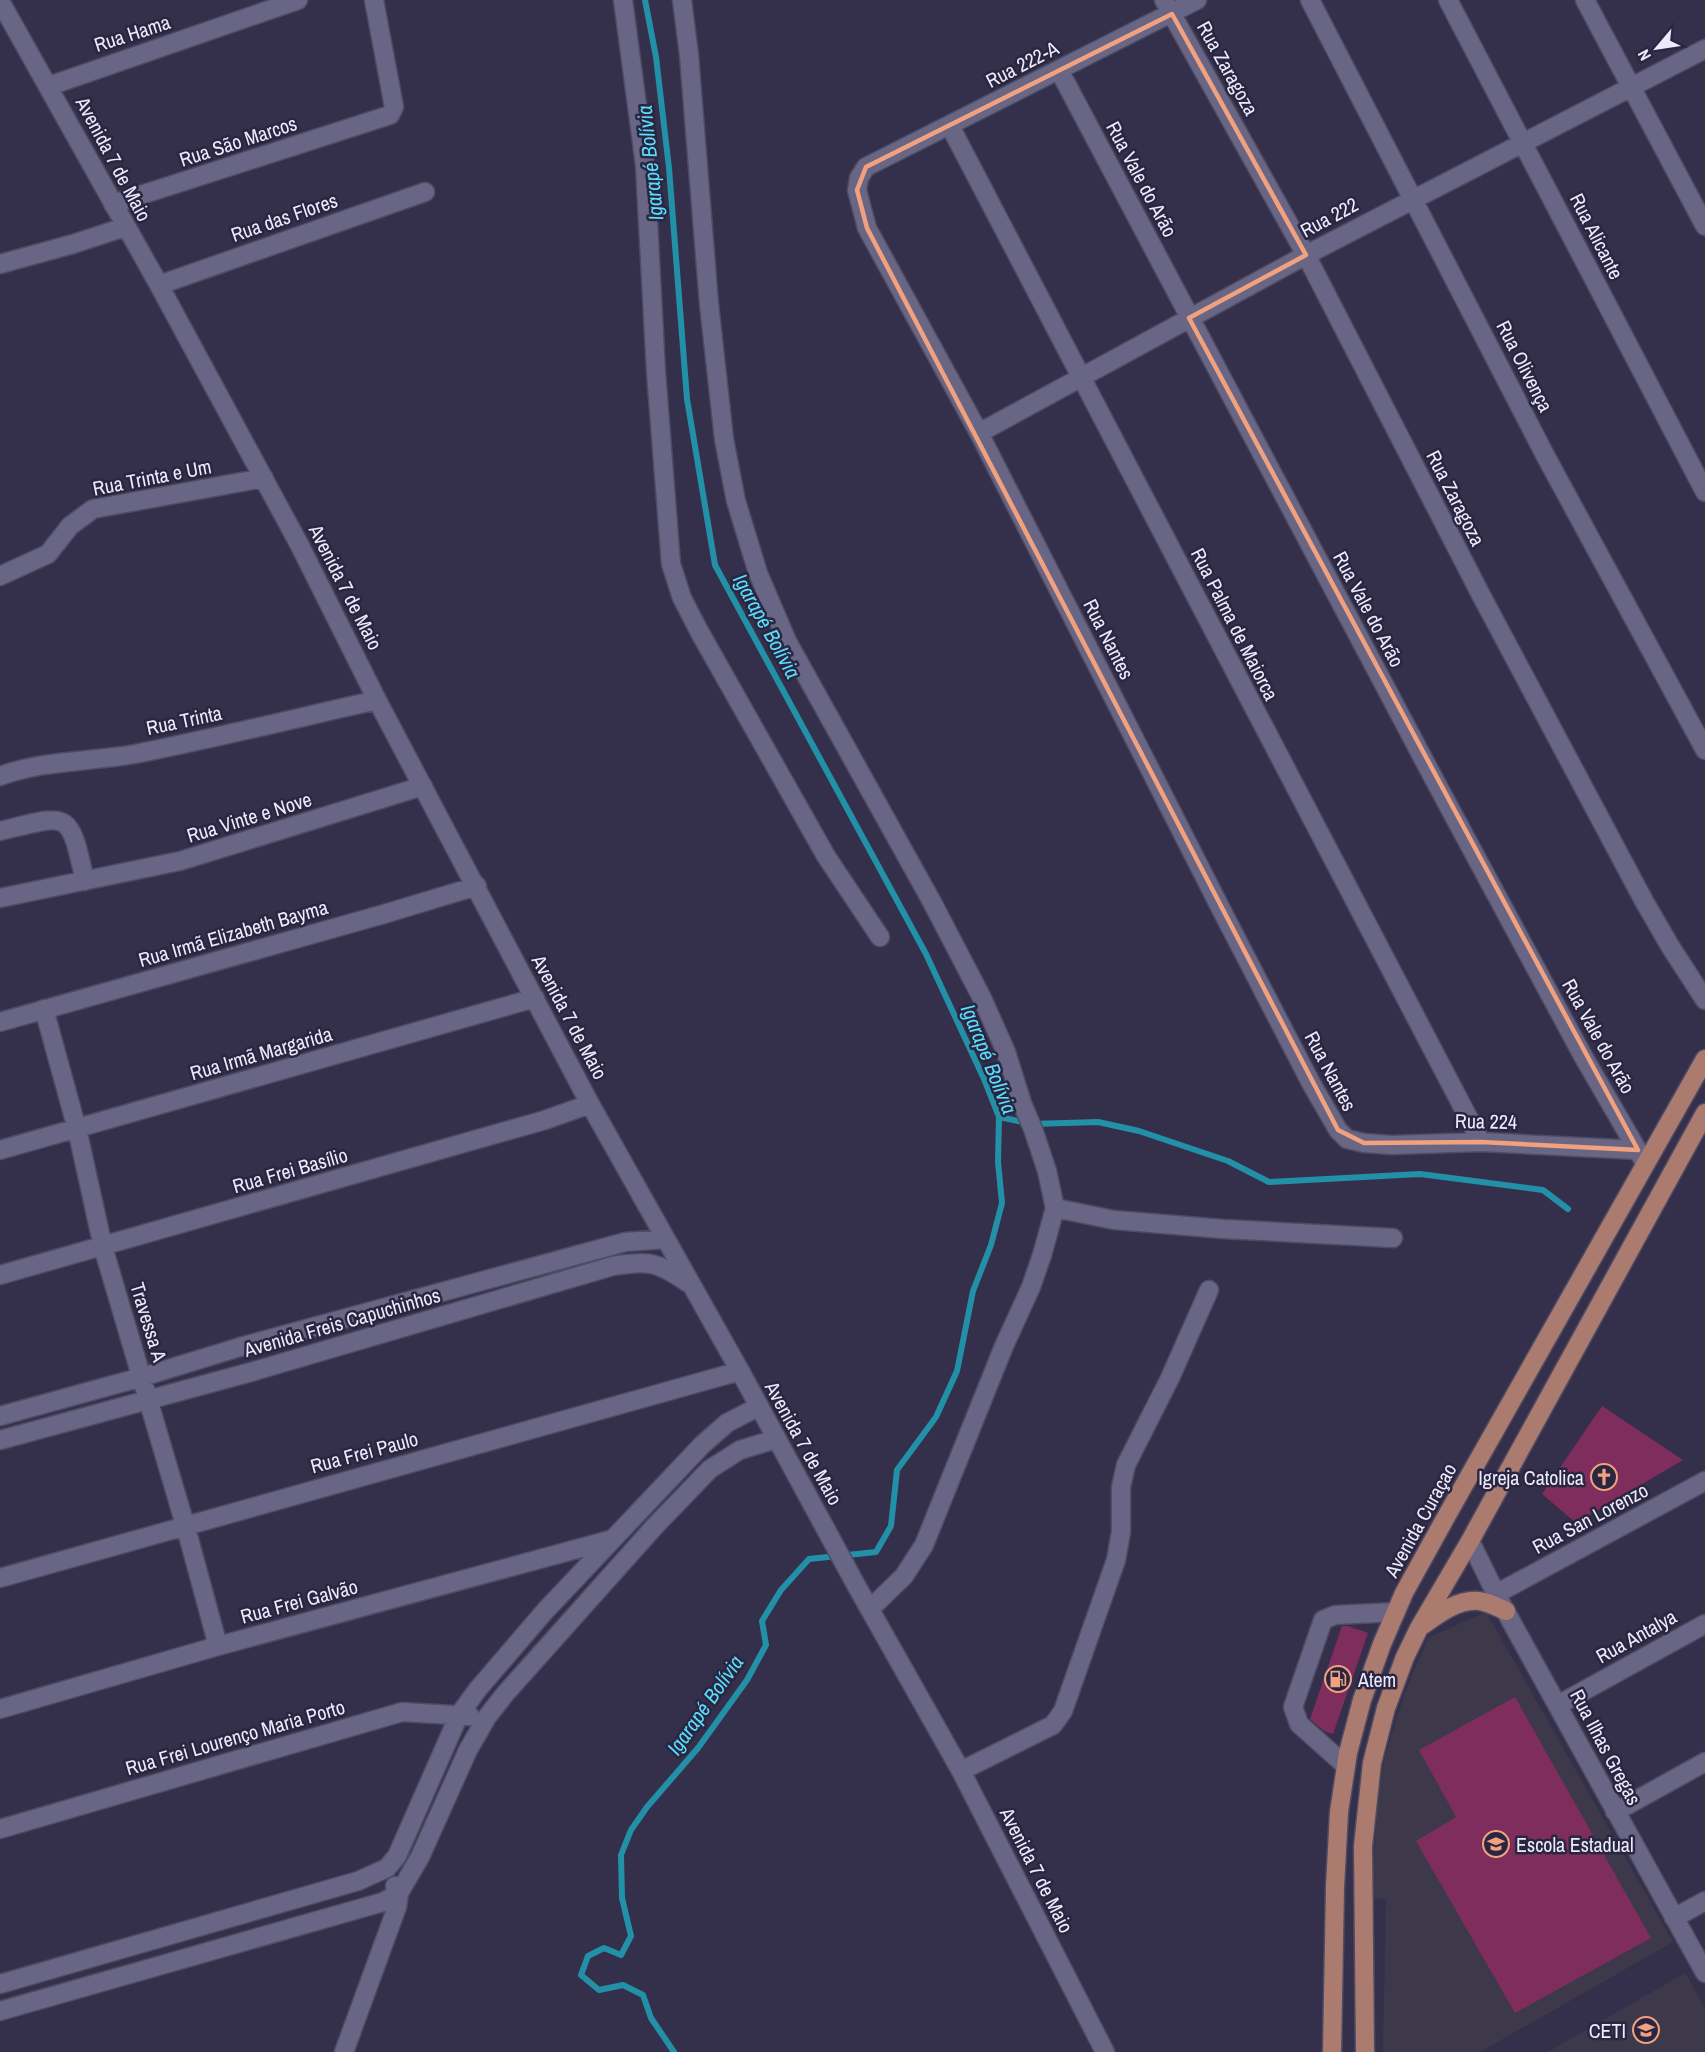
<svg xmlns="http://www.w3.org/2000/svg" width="1705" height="2052" font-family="'Archivo Narrow',sans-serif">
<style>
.education{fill:#3d394b}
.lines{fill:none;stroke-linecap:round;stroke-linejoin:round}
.stream{stroke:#2290a7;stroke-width:6}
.building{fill:#7e2d5c}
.minor-casing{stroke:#4e4b62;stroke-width:21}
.major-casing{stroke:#4e4b62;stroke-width:21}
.minor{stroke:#696685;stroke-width:18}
.major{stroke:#ab7b70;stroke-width:18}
.marked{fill:none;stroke:#f1a17d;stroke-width:4.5;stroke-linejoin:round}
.labels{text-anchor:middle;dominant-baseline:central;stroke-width:5;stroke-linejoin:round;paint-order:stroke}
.street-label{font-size:20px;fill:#ecebfd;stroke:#2a2641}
.poi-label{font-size:20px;fill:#ecebfd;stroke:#2a2641;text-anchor:end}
.water-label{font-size:21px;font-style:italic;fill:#59dffe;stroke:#2a2641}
</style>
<rect width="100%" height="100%" fill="#34304c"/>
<path class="education" d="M1486 1612 1673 1942 1480 2052H1383L1386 1899 1370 1898 1379 1791 1385 1757 1405 1692 1428 1638Z
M1685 1973 1705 2008V2052H1548Z"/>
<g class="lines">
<path class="stream" d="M645 0 656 57 669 168 687 399 715 565 926 954 984 1079 999 1117 998 1162 1002 1203 991 1245 973 1291 957 1371 936 1417 897 1470 891 1526 876 1552 809 1559 781 1590 762 1621 766 1645 747 1680 698 1748 647 1807 631 1830 621 1855 622 1898 631 1936 621 1955 604 1948 588 1956 581 1975 599 1990 623 1985 643 1995 651 2018 674 2052
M999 1117 1032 1124 1098 1122 1139 1131 1228 1161 1269 1182 1420 1174 1543 1190 1568 1209"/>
</g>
<path class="building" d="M1602 1406 1683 1460 1576 1523 1542 1494Z
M1342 1626H1348L1368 1633 1333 1734 1324 1731 1310 1719Z
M1515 1697 1651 1938 1515 2013 1416 1841 1456 1817 1419 1750Z"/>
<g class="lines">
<defs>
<path id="minor" d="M623 0 645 165 656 372 671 564 682 598 699 631 826 856 880 937
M682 0 689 55 709 304 724 439 736 501 758 573 787 641 932 902 982 998 1006 1052 1022 1103 1033 1129 1047 1171 1055 1208 1042 1255 1031 1287 1004 1346 924 1545 904 1576 870 1609
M1164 0 1306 255 1481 595 1644 901 1670 946 1705 1000
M1197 0 866 167 859 178 857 190 867 228 979 433 1221 909 1311 1083 1338 1130 1347 1139 1364 1143 1392 1145 1481 1142 1638 1150
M1310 0 1545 455 1705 750
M1448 0 1705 492
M1585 0 1705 226
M0 1 159 285 299 544 377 700 590 1104 740 1371 856 1585 961 1771 1105 2052
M1059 70 1434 779 1583 1056 1642 1158
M49 86 298 0
M950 126 1481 1142
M113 204 390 115 394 107 374 0
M0 264 73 244 125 227
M159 285 425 192
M979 433 1306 255 1705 49
M0 576 48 554 70 526 93 509 264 478
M0 776C45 760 89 762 135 754 216 738 297 718 377 700
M0 831C70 814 69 809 85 881
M0 898 180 861 423 786
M44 1009 77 1129 103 1247 186 1528 218 1646
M0 1022 384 914 477 886
M0 1150 535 998
M1055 1208 1114 1220 1223 1229 1393 1238
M0 1275 545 1120 590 1104
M0 1416 142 1377 240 1347 607 1247 625 1242 666 1239
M0 1440 251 1372 613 1266C649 1260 658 1262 688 1283
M1470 1541 1496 1594 1705 1973
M0 1578 740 1371
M1496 1594 1705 1481
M1558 1705 1705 1624
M0 1709 218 1646 610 1540
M1346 1766 1299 1724 1293 1707 1323 1620 1335 1615 1396 1612
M961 1771 1053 1725 1063 1711 1116 1560 1121 1532V1487L1126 1465 1170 1378 1209 1290
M1615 1812 1705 1762
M0 1829 402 1712 470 1716
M1674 1918 1705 1901
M0 1984 358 1881 387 1868 397 1856 459 1715 478 1689 545 1611 702 1445 727 1423 758 1407
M0 2011 383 1902 399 1893 420 1857 468 1750 487 1717 505 1694 655 1526 710 1469 740 1450 776 1439
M344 2052 397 1907 399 1893 395 1886"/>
<path id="major" d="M1423 1625C1438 1614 1458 1599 1479 1601 1488 1602 1497 1607 1506 1611
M1332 2052 1335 1887 1339 1812 1348 1753 1362 1700 1382 1644 1404 1593 1446 1517 1705 1059
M1365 2052 1363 1846 1372 1763 1386 1708 1405 1657 1419 1628 1470 1541 1705 1113"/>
</defs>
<use href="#minor" class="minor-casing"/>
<use href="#major" class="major-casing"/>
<use href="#minor" class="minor"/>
<use href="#major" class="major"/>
</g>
<path class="marked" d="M1172 14 1306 255 1189 318 1638 1150 1481 1142 1364 1143 1338 1130 867 228 857 190 866 167Z"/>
<defs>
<symbol id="church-ring" viewBox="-11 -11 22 22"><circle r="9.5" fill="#2a2641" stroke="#f1a17d" stroke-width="1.5"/><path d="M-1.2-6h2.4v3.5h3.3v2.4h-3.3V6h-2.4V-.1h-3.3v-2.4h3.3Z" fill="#f1a17d"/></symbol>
<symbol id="fuel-ring" viewBox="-11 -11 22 22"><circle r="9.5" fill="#2a2641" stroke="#f1a17d" stroke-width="1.5"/><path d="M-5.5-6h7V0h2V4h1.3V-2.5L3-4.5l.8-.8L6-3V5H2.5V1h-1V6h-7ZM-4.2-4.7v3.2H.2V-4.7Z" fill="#f1a17d"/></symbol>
<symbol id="school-ring" viewBox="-11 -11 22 22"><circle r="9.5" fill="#2a2641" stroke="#f1a17d" stroke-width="1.5"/><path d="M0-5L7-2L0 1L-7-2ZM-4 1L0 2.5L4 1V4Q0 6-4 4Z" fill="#f1a17d"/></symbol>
</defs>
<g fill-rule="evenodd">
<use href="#church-ring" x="1589" y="1462" width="30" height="30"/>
<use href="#fuel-ring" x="1323" y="1664" width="30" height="30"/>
<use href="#school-ring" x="1481" y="1829" width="30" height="30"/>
<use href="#school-ring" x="1631" y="2015" width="30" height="30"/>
</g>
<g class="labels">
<g class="street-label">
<text transform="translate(132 33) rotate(-18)">Rua Hama</text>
<text transform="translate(1022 64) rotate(-27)">Rua 222-A</text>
<text transform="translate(1228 68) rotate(61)">Rua Zaragoza</text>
<text transform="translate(238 141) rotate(-18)">Rua São Marcos</text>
<text transform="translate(114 159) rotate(62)">Avenida 7 de Maio</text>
<text transform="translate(1142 179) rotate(62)">Rua Vale do Arão</text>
<text transform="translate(284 217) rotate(-19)">Rua das Flores</text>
<text transform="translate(1329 217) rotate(-28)">Rua 222</text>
<text transform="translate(1597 236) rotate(63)">Rua Alicante</text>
<text transform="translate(1525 366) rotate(63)">Rua Olivença</text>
<text transform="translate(152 477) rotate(-11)">Rua Trinta e Um</text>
<text transform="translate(1456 498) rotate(63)">Rua Zaragoza</text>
<text transform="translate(346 587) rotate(63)">Avenida 7 de Maio</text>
<text transform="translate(1369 609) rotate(62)">Rua Vale do Arão</text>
<text transform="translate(1235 624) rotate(63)">Rua Palma de Maiorca</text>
<text transform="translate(1109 639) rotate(63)">Rua Nantes</text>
<text transform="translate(184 720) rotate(-12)">Rua Trinta</text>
<text transform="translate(249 817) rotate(-17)">Rua Vinte e Nove</text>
<text transform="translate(233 933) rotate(-16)">Rua Irmã Elizabeth Bayma</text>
<text transform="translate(570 1017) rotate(62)">Avenida 7 de Maio</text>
<text transform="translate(1599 1036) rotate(61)">Rua Vale do Arão</text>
<text transform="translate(261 1053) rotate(-16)">Rua Irmã Margarida</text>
<text transform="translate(1331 1071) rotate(62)">Rua Nantes</text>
<text transform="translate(1486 1121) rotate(1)">Rua 224</text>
<text transform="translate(290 1170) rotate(-16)">Rua Frei Basílio</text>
<text transform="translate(149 1322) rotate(73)">Travessa A</text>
<text transform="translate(342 1322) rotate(-16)">Avenida Freis Capuchinhos</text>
<text transform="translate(804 1443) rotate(61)">Avenida 7 de Maio</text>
<text transform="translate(364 1452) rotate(-15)">Rua Frei Paulo</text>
<text transform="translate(1590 1518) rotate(-28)">Rua San Lorenzo</text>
<text transform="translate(1420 1520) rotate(-61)">Avenida Curaçao</text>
<text transform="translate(299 1601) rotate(-15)">Rua Frei Galvão</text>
<text transform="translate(1636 1636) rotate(-29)">Rua Antalya</text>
<text transform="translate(235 1737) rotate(-16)">Rua Frei Lourenço Maria Porto</text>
<text transform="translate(1606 1747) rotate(62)">Rua Ilhas Gregas</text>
<text transform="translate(1037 1870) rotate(63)">Avenida 7 de Maio</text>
</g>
<g class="poi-label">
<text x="1584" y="1477">Igreja Catolica</text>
<text x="1358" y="1679" text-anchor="start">Atem</text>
<text x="1516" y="1844" text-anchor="start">Escola Estadual</text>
<text x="1626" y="2030">CETI</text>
</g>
<g class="water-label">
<text transform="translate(650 163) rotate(-96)">Igarapé Bolívia</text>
<text transform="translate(767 626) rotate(61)">Igarapé Bolívia</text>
<text transform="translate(989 1059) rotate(68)">Igarapé Bolívia</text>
<text transform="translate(705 1705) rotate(-55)">Igarapé Bolívia</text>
</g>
</g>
<g transform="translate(1657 48) rotate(241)" stroke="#2a2641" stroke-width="4.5" paint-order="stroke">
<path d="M0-4.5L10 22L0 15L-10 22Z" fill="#ecebfd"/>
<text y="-9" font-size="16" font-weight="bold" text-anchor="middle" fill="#ecebfd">N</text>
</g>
</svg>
